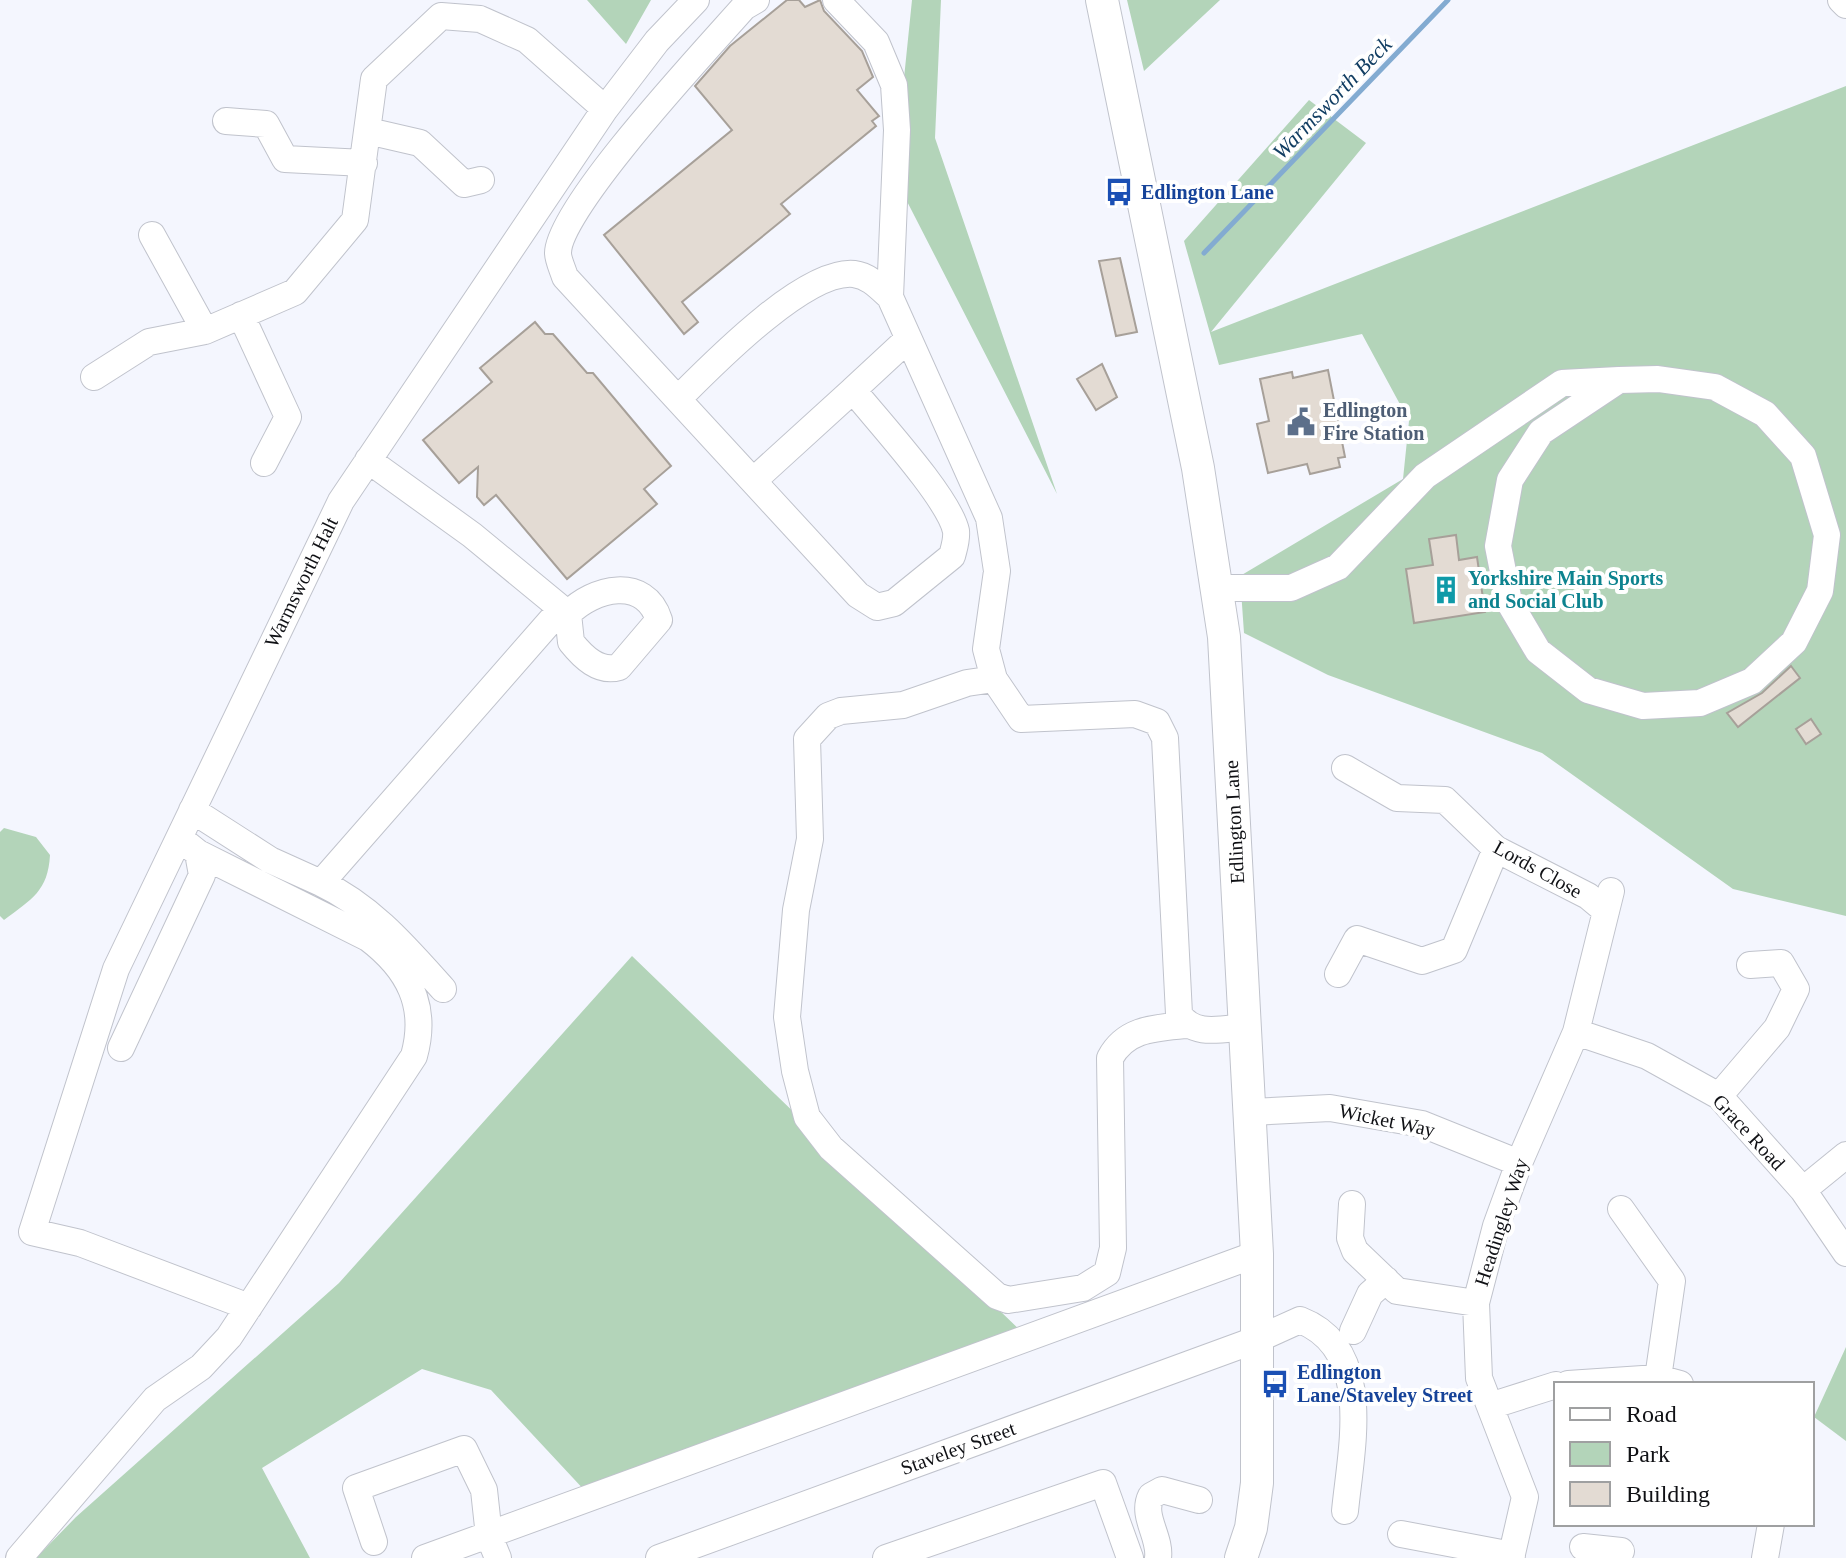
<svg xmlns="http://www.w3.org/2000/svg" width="1846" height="1558" font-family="'Times New Roman',serif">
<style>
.green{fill:#b3d4b9}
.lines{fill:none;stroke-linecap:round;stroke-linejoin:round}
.stream{stroke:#83abd1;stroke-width:5}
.building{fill:#e3dbd3;stroke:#a7a099;stroke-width:2}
.minor-casing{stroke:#c0c3cc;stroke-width:28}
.major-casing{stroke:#c0c3cc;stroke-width:34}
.minor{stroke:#fff;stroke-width:26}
.major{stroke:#fff;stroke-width:32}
.labels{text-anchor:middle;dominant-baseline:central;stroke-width:8;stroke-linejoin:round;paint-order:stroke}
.transit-label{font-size:20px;font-weight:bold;fill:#164399;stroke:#fff;text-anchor:start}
.service-label{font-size:20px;font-weight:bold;fill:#4e5e75;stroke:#fff;text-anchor:start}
.culture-label{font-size:20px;font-weight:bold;fill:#0d838f;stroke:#fff;text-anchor:start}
.street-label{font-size:20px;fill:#101115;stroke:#fff}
.water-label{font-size:22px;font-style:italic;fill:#123e63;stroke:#fff}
</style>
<rect width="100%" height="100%" fill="#f4f6fe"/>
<path class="green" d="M587 0H651L626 44Z
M912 0H941L935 138 1057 494 894 176Z
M1127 0H1220L1144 71Z
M1846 86V916L1733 889 1542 753 1328 675 1244 633 1240 576 1403 479 1409 421 1362 334 1219 365 1184 241 1309 100 1366 143 1211 332Z
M4 828 36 837 50 855C48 891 32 899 4 920L0 916V832Z
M632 956 1027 1337 587 1493 491 1390 422 1369 262 1468 310 1558H36L76 1517 339 1283Z
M1846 1347V1441L1814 1417Z"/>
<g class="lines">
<path class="stream" d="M1204 253 1448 0"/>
</g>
<path class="building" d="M787 0H799L805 7 820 0 824 11 862 51 873 77 857 90 879 116 872 121 876 126 781 204 790 214 682 302 698 322 684 334 604 235 732 130 695 86 730 46Z
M1120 258 1137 332 1116 336 1099 261Z
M535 322 545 334H553L587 373H593L671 466 644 489 657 504 567 579 496 495 484 505 477 497 478 467 459 483 423 440 492 382 480 368Z
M1102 364 1117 397 1096 410 1077 379Z
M1328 370 1345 457 1338 458 1340 467 1310 474 1307 464 1268 473 1257 424 1269 421 1260 379 1292 372 1293 378Z
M1456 535 1459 560 1477 557 1485 612 1414 623 1406 569 1433 565 1429 539Z
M1791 666 1800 678 1738 727 1727 713 1762 693Z
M1811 719 1821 734 1806 744 1796 729Z"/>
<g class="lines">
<defs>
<path id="minor" d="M756 0 744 7C708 48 558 208 558 253 558 260 563 270 565 277L858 595 877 607 894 603 952 556C954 548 957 540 956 531 949 498 877 420 853 390L908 339
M836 0 876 42 894 85 897 130 890 297 989 518 997 571 986 649 994 679 1021 719 1135 714 1157 722 1165 738 1179 1014C1193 1037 1221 1029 1245 1027
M1841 0 1846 5
M226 121 266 124 285 159 364 163
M368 131 420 143 464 184 481 180
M152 235 205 331
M241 315 288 417 264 463
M94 377 149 342 205 331 295 292 355 220 374 79 441 16 480 19 527 40 605 109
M678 399C712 365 805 269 854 274 869 276 879 287 890 297
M368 460 472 535 568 614 571 642C583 657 599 673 619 667L659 620C645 575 593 588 568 614
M753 481 853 390
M1218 588H1291L1338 567 1425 476 1562 383 1619 380 1658 379 1715 387 1765 414 1803 456 1827 535 1820 591 1794 642 1752 681 1700 703 1643 706 1588 690 1538 651 1509 602 1498 546 1510 480 1541 432 1619 380
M994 679 967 683 903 705 841 711 828 716 807 739 810 839 796 910 787 1017 795 1071 807 1117 831 1148 997 1296 1008 1300 1083 1288 1107 1273 1113 1248 1110 1058C1126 1028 1156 1028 1186 1025
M1345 768 1397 798 1445 800 1496 849 1588 896 1606 911
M192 810 270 860 321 883 561 609
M321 883C372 907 407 949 443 989
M1338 974 1357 939 1422 961 1454 950 1496 849
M1576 1032 1647 1056 1719 1096 1803 1190 1846 1253
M121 1048 202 875 198 853 188 845
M1719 1096 1777 1028 1796 989 1781 963 1750 965
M1250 1112 1330 1108 1422 1124 1519 1163
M1803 1190 1846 1155
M1352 1204 1350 1238 1355 1251 1397 1291 1476 1303
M1621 1209 1672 1281 1658 1378
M249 1307 80 1243 32 1232 116 969 341 501 605 109 657 41 696 0
M1353 1331 1370 1294 1386 1280
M1568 1384 1658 1378 1680 1384
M1490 1406 1556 1385
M1401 1534 1512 1555
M374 1542 356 1488 464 1449 484 1490 489 1536 498 1558
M1583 1547 1621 1551 1618 1558
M19 1558 155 1399 201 1367 229 1337 414 1056C428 1006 409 969 368 938L198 853
M425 1558 1257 1254
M659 1558 1258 1339 1300 1320C1375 1349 1351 1448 1345 1511
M886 1558 1103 1483 1130 1558
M1158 1558C1161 1537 1141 1516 1151 1496L1162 1490 1199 1500
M1511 1558 1525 1497 1479 1378 1476 1303 1496 1226 1519 1163 1576 1032 1611 891
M1765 1558 1771 1524"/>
<path id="major" d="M1102 0 1198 468 1224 637 1257 1254V1483L1251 1528 1241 1558"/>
</defs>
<use href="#minor" class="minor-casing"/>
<use href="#major" class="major-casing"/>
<use href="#minor" class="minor"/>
<use href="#major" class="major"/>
</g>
<defs>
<symbol id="bus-bare" viewBox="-9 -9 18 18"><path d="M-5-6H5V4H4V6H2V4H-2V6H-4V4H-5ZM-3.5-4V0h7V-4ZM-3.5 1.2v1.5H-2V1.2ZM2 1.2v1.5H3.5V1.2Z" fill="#1a4fb4" stroke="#fff" stroke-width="2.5" paint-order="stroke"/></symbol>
<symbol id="civic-bare" viewBox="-9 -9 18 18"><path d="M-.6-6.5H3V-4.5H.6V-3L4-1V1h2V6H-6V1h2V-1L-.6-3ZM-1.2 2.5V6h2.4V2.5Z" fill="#5c6f8a" stroke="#fff" stroke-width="2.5" paint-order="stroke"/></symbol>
<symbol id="building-bare" viewBox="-9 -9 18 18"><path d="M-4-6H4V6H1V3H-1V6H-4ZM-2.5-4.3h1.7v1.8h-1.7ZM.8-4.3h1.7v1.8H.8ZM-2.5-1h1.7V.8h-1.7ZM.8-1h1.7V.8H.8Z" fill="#0f9aa8" stroke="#fff" stroke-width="2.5" paint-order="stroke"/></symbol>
</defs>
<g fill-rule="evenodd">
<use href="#bus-bare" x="1099" y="172" width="40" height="40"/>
<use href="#civic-bare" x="1281" y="402" width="40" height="40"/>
<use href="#building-bare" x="1426" y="570" width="40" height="40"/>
<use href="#bus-bare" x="1255" y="1364" width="40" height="40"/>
</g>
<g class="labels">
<g class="transit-label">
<text x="1141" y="192">Edlington Lane</text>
<text x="1297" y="1372">Edlington<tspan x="1297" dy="23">Lane/Staveley Street</tspan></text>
</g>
<g class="service-label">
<text x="1323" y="410">Edlington<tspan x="1323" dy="23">Fire Station</tspan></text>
</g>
<g class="culture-label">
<text x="1468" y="578">Yorkshire Main Sports<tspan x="1468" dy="23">and Social Club</tspan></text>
</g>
<g class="street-label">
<text transform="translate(301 582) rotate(-64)">Warmsworth Halt</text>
<text transform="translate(1234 822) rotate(-93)">Edlington Lane</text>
<text transform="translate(1538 869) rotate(29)">Lords Close</text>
<text transform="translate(1387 1120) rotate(12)">Wicket Way</text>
<text transform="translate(1749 1132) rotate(47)">Grace Road</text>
<text transform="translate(1501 1222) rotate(-72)">Headingley Way</text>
<text transform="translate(958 1448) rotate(-20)">Staveley Street</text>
</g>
<g class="water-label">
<text transform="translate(1332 98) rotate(-46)">Warmsworth Beck</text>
</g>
</g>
<rect x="1554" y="1382" width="260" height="144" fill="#ffffff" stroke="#9fa0a1" stroke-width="2"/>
<rect x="1570" y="1408" width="40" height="12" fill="#ffffff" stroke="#9fa0a1" stroke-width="2"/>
<text x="1626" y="1422" font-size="24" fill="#101115">Road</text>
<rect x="1570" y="1442" width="40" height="24" fill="#b3d4b9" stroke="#9fa0a1" stroke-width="2"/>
<text x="1626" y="1462" font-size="24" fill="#101115">Park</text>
<rect x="1570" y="1482" width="40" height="24" fill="#e3dbd3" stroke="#9fa0a1" stroke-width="2"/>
<text x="1626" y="1502" font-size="24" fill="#101115">Building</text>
</svg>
